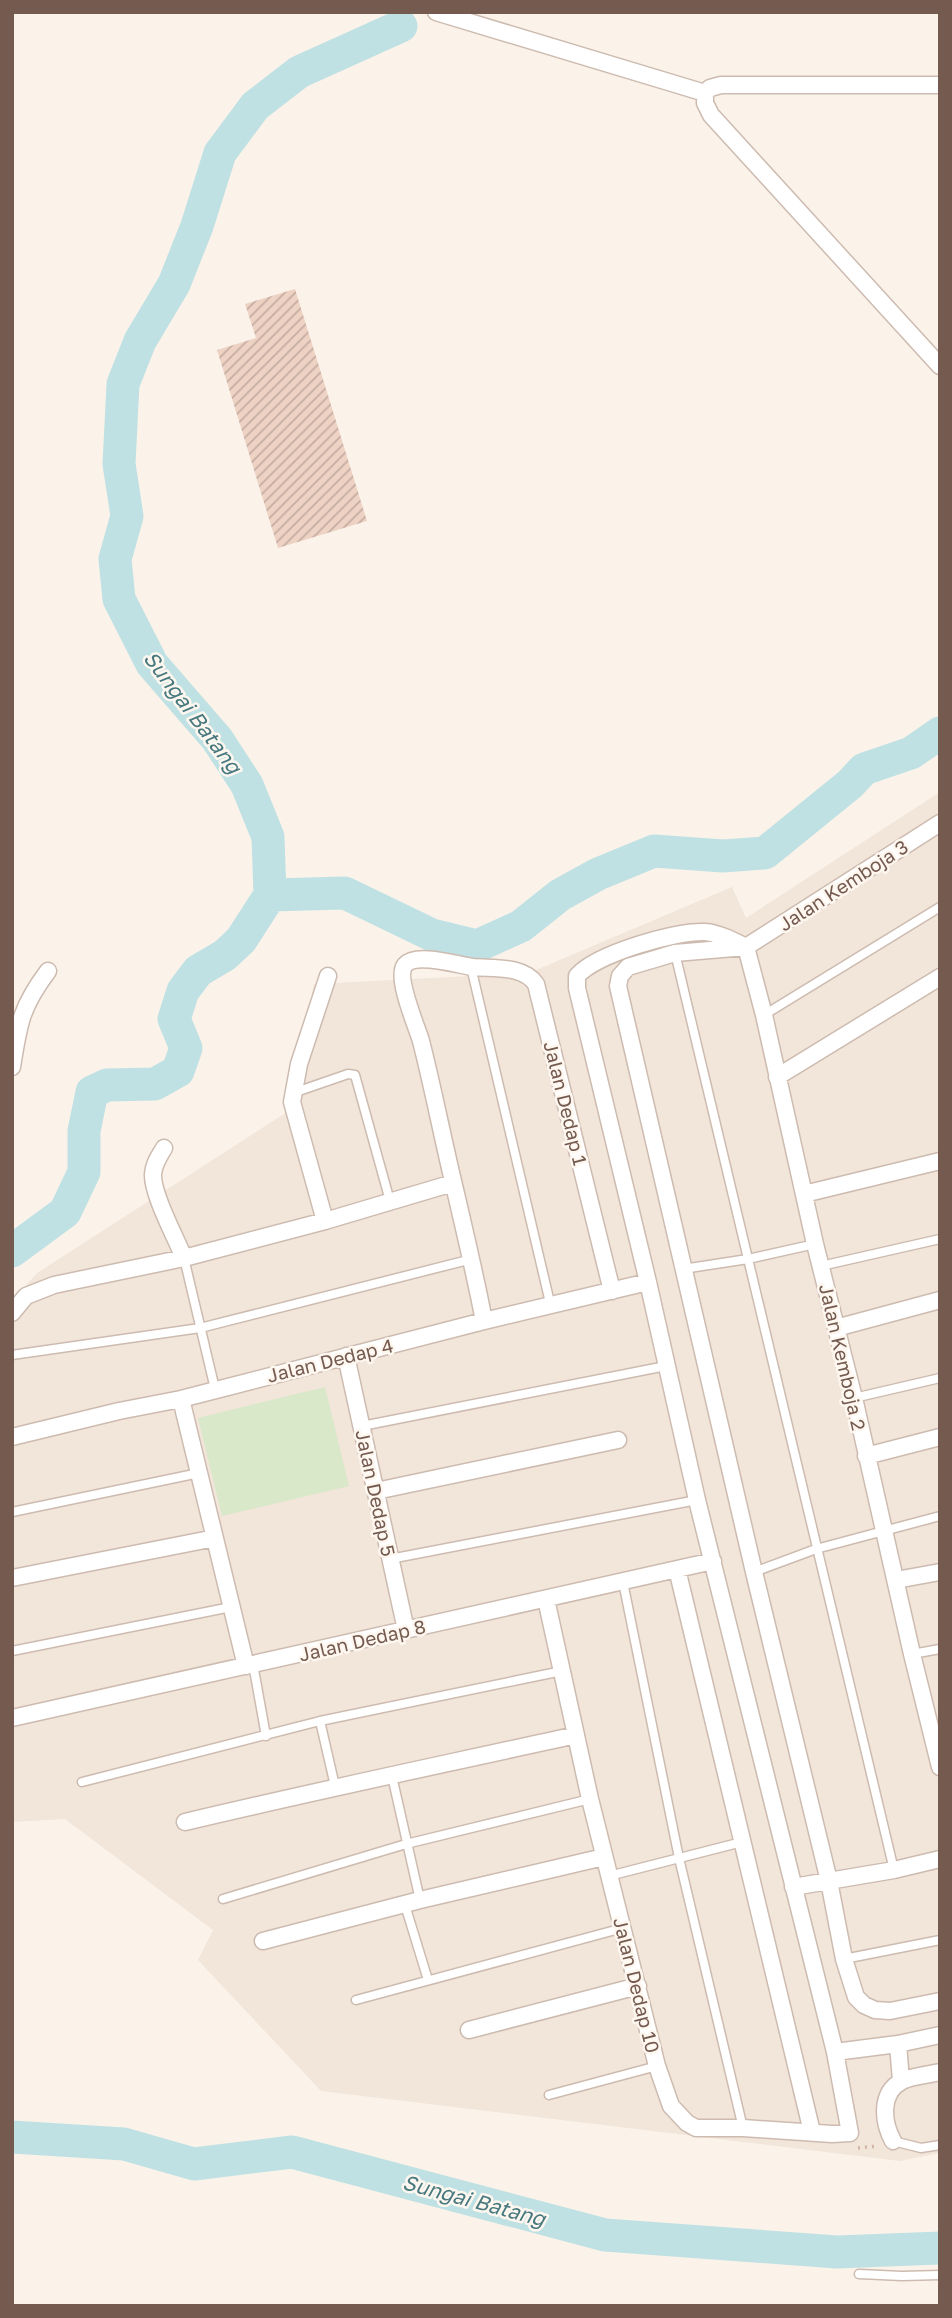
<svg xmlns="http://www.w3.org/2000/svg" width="952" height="2318" font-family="'Golos Text',sans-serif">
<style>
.residential{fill:#f2e5d9}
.park{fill:#d8e8c9}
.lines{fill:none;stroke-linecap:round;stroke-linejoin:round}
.river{stroke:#c0e1e3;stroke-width:33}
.building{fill:url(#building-hatch)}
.lane-casing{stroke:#cdbbb0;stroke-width:11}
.street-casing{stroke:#cdbbb0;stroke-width:19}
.path{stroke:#d3b5a6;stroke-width:3.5;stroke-dasharray:2 5;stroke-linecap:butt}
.lane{stroke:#fff;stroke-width:8}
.street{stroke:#fff;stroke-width:16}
.labels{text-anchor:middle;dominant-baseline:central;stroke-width:5;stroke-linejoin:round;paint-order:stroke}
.street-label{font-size:19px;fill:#745a4f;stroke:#fef7f0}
.water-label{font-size:21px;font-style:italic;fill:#47797f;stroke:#fef7f0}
</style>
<defs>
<pattern id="building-hatch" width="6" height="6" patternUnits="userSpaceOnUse" patternTransform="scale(1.75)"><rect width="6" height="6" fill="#eed2c4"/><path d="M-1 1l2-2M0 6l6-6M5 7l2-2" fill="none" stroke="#c5ada2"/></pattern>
</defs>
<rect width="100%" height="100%" fill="#fbf3ea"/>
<path class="residential" d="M940 792V2153L900 2161 321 2091 198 1960 213 1930 65 1819 12 1822V1301L37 1273 287 1112 314 984 529 973 732 887 746 918Z"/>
<path class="park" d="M325 1387 349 1486 222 1516 198 1418Z"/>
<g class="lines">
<path class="river" d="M270 895 345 893 432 935 477 946 521 926 560 895 598 874 654 851 723 856 765 853 850 784 864 769 911 753 940 733
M12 1251 65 1212 84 1172V1131L92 1092 107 1085 155 1084 178 1071 186 1048 174 1019 183 991 198 971 225 955 241 940 270 895 268 837 247 785 217 739 152 664 119 599 115 559 127 516 119 464 123 384 140 341 174 284 197 226 220 153 255 106 299 72 401 26
M12 2137 124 2144 194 2164 292 2152 605 2235 837 2252 940 2248"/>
</g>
<path class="building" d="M295 289 367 521 278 548 217 350 256 338 245 304Z"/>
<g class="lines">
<defs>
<path id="lane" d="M675 953 894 1870
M471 967 551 1307
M764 1015 940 907
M293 1093 348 1074 355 1075 390 1201
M184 1258 215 1389
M821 1266 940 1239
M683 1269 748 1259 815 1244
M12 1355 200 1328 472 1259
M854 1398 940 1378
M362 1426 666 1366
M12 1512 199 1473
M390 1559 697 1500
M754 1572 816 1549 940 1516
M623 1582 679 1858 743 2128
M12 1651 231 1607
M912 1654 940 1649
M253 1664 266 1736
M320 1721 335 1786
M392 1776 420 1900
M82 1782 320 1721 562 1671
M609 1876 742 1842
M223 1899 406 1844 590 1799
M405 1905 428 1980
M844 1959 940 1940
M356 2000 623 1928
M549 2095 657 2066
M893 2141 921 2148 940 2145
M859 2274 902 2276 940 2275"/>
<path id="street" d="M436 12 705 93
M940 85H721L710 88 705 93V103L711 115 940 366
M940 823 746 947 675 953 628 967 620 976 618 986 754 1572 829 1881 844 1959 856 1997 864 2005 875 2010 890 2011 940 2001
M746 947 764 1015 815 1244 854 1398 912 1654 940 1767
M12 1067C19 1023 21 1007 48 971
M777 1077 940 977
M164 1148C159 1157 154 1163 153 1174 152 1194 176 1238 184 1258
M804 1194 940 1161
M325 1221 292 1102 299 1064 328 976
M12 1313 26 1296 54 1285 184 1258 325 1221 453 1183
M484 1321C475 1274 464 1228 453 1181 442 1135 433 1088 421 1041 417 1027 395 977 405 965 416 952 458 965 473 967 494 969 523 965 536 984L612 1291
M836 1328 940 1300
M346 1356 406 1630
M181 1399 246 1666
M12 1437 119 1411 181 1399 484 1321 648 1282
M866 1456 940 1437
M376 1491 618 1440
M677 1569 812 2132
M12 1578 215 1538
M896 1580 940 1572
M546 1599 590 1799 657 2066 671 2106 687 2123 696 2128H743L832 2134 850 2133 835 2052 697 1500 648 1282 577 988V976C596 954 674 931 705 932 719 933 734 941 746 947
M12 1718 713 1561
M185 1822C315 1791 445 1764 576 1735
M793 1887 894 1870 940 1859
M263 1941 420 1900 604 1857
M469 2030 638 1986
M898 2044 901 2081
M835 2052 898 2044 940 2035
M893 2141C883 2123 879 2093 902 2081 912 2076 928 2075 940 2072"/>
</defs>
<use href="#lane" class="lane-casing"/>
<use href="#street" class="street-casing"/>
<path class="path" d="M858 2148 878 2146"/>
<use href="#lane" class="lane"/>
<use href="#street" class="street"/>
</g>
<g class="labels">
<g class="street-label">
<text transform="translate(843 885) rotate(-33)">Jalan Kemboja 3</text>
<text transform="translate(566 1103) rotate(76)">Jalan Dedap 1</text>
<text transform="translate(843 1357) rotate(77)">Jalan Kemboja 2</text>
<text transform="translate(330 1360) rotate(-14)">Jalan Dedap 4</text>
<text transform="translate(376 1493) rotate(78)">Jalan Dedap 5</text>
<text transform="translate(362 1640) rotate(-13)">Jalan Dedap 8</text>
<text transform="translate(637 1985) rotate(76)">Jalan Dedap 10</text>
</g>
<g class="water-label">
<text transform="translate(193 712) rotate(53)">Sungai Batang</text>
<text transform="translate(474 2200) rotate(15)">Sungai Batang</text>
</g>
</g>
<rect width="952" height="2318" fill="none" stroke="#745a4f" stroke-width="28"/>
</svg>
